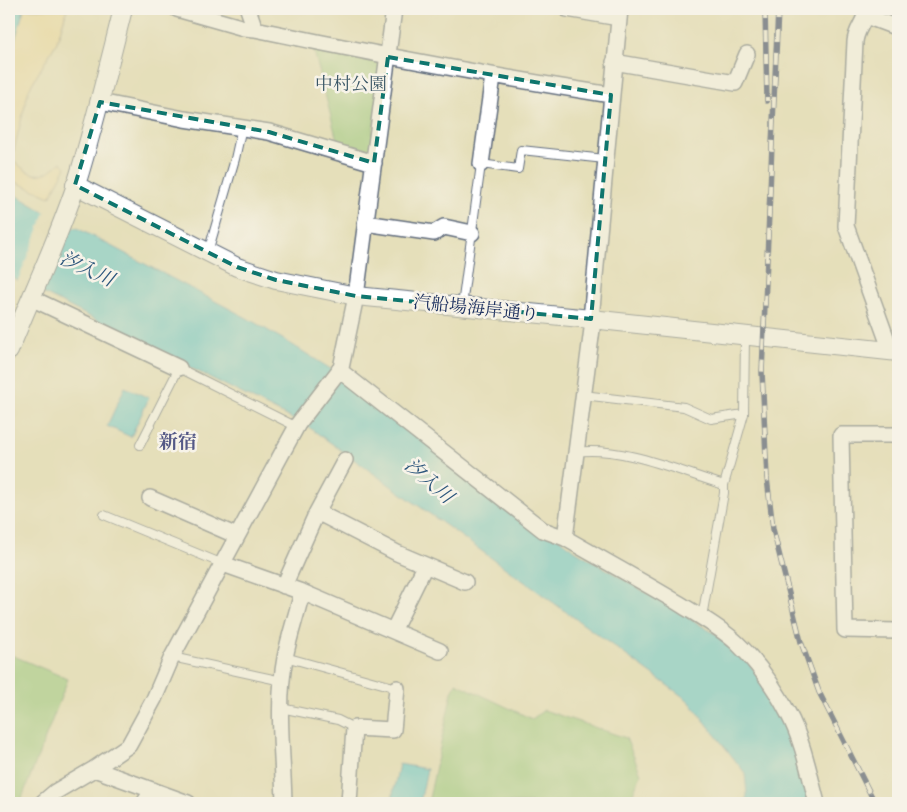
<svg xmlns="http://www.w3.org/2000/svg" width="907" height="812" font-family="Alegreya,'Noto Serif JP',serif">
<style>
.green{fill:#92c87b;stroke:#567c6c}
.sand{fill:#eeda9e;stroke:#84847e}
.water{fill:#5dc9d6;stroke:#3c7c9a}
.pier{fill:#e5dfba}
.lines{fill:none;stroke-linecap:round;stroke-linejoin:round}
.service-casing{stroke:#626d7e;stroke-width:10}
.minor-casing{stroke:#626d7e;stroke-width:18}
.tertiary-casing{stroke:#626d7e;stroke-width:20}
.service{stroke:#fff;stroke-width:8}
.minor{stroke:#fff;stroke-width:15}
.tertiary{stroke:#fff;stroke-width:18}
.rail-casing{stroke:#1b2f5e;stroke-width:5.5}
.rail{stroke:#f7f3e8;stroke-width:4;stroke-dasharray:11;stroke-linecap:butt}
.marked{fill:none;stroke:#0f766e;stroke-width:4;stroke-dasharray:10 6;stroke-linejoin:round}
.labels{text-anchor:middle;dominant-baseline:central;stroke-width:5;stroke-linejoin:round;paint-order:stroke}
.park-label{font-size:18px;fill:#395565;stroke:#f7f3e8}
.street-label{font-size:18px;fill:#1b2f5e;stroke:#f7f3e8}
.water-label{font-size:19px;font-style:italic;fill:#2c567c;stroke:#f7f3e8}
.neighbourhood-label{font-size:19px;font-weight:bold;fill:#545986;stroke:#f7f3e8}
</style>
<rect width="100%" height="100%" fill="#f7f3e8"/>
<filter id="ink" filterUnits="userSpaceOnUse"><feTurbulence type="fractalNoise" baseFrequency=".02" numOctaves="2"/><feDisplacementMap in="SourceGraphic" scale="10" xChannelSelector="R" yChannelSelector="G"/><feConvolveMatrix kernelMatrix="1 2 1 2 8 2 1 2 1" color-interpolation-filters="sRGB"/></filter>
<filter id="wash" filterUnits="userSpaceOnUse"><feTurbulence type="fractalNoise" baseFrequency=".0096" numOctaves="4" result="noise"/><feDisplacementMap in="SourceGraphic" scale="20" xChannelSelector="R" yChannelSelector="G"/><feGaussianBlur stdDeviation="1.12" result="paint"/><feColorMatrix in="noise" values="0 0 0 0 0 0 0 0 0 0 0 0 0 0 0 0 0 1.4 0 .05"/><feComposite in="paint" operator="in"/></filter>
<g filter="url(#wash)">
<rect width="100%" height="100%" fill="#e5dfba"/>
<path class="green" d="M313 47 378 62 381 67 370 157 339 148Z
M9 654 68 679 20 803H9Z
M456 683 532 719 544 710 626 738 641 774 629 803H428L452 692Z"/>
<path class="sand" d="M24 9H67L57 42 29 89 12 158C29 177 41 181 61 162L66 167 50 197 9 179V61Z"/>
<path class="water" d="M9 9H24L9 61Z
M9 191 71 228H77L247 318 291 344 342 376 576 551 717 635 744 657 773 695 790 726 811 803H745L747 795 745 773 689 701 529 585 310 428 9 276Z
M125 387 149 398 131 437 107 426Z
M399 764 427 769 420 803H391Z"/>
<path class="pier" d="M46 210 71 225 28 288 17 283Z"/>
</g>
<g filter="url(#ink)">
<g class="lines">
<defs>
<path id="service" d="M208 252 235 159 242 127
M462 306 481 164 518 169 521 150 605 159
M583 395 684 407 711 419 744 414
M140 445 179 368 297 427
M576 452C624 446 678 471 724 485
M104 515 223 564
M702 617 724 493V485L744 414 745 336
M172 657 282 681
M285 657 397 688
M281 708 338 720 354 728"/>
<path id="minor" d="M177 9 244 28 255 29C373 54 491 76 611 95
M248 9 255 29
M567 9 619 18
M620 9 591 319 592 329 565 538C603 560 642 581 680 604 699 616 720 627 737 643 757 662 775 688 788 713 803 741 809 773 817 803
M866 9C866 22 856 28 855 42L846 226 891 351
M866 16 898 28
M614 62 735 83 747 54
M100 102 184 119 269 132 374 163
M481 164 493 76
M365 223 434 233 444 227 472 233
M31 298 179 368
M339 370 543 530 565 538
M898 435H841L845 630 898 631
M150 498 237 536
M317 512 397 553 465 582
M223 564 302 592 440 651
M284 586 317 512 345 460
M393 631 425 566
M94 769 188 803
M42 803 55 792 94 769 129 745 154 699 172 657 281 455 298 424 341 368 356 296 394 9
M144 803 153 790
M284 803C283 755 276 706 285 658 289 636 297 614 302 592
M349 803 354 728 393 730 397 688"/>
<path id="tertiary" d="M75 185 237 267 276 280 356 296 591 319 898 352
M9 351C31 296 57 242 76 185 94 127 108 68 123 9"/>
</defs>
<use href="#service" class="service-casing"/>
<use href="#minor" class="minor-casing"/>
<use href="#tertiary" class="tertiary-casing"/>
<use href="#service" class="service"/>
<use href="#minor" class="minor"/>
<use href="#tertiary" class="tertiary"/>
<defs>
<path id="rail" d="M765 9 767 101
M778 9 762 372 767 478 773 529 801 642 819 692 875 803"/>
</defs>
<use href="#rail" class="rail-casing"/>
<use href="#rail" class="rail"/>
</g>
</g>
<path d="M0 0H907V812H0ZM388 57 611 95 591 319 356 296 276 280 237 267 75 185 100 102 269 132 374 163Z" fill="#e5dfba" fill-opacity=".55" fill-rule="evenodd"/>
<path class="marked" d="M388 57 611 95 591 319 356 296 276 280 237 267 75 185 100 102 269 132 374 163Z"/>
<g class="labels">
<g class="park-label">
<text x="351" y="84">中村公園</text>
</g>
<g class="street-label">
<text transform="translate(476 308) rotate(6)">汽船場海岸通り</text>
</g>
<g class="water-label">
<text transform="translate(87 269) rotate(25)">汐入川</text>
<text transform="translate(429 481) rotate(41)">汐入川</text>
</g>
<g class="neighbourhood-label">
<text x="178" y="442">新宿</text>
</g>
</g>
<rect width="907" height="812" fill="none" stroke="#f7f3e8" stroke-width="30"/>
</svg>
